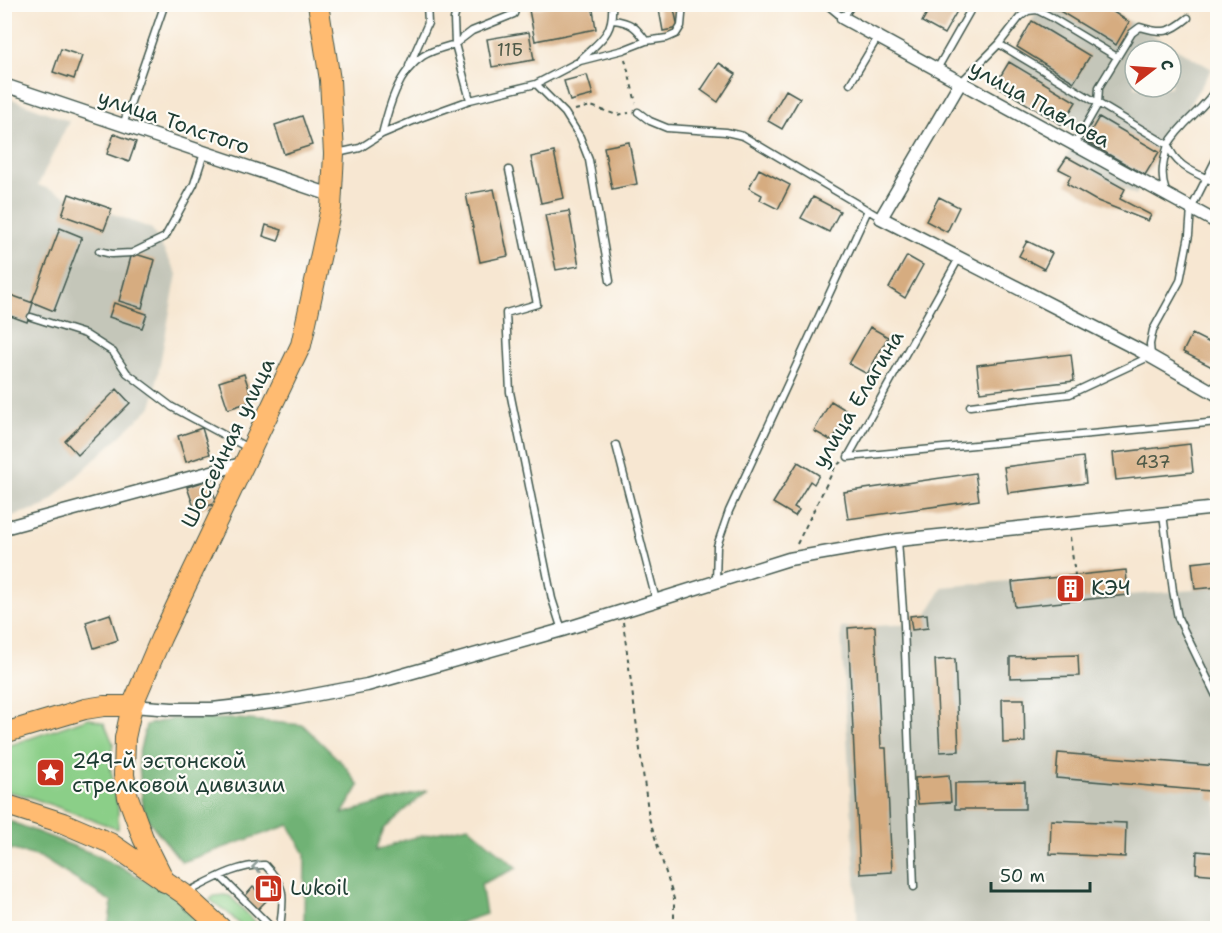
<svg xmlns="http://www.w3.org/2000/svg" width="1222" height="933" font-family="'Shantell Sans',sans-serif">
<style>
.industrial{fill:#c4c6b9;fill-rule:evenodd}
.green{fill:#8bcf88;stroke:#55865e;stroke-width:1.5}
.forest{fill:#70b274;stroke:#487854;stroke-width:1.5}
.building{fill:#d6ac80}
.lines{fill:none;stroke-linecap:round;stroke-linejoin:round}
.service-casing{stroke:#3f564c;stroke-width:9}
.minor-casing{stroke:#3f564c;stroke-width:15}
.primary-casing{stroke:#3f564c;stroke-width:22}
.path{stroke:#3f564c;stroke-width:2;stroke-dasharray:4.5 4.5;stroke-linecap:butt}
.service{stroke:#fff;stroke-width:6}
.minor{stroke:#fff;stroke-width:12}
.primary{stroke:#ffbb71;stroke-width:20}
.oneway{stroke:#8f9e9a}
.labels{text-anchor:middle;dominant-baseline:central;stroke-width:4.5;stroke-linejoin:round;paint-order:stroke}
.number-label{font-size:18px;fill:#4d5947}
.street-label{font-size:21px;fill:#1f3d34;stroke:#fdfcf7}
.poi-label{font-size:21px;fill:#1f3d34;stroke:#fdfcf7;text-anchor:start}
</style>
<rect width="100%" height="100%" fill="#fdfcf7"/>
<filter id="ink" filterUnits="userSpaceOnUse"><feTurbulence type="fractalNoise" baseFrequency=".0167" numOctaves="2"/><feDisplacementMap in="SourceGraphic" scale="12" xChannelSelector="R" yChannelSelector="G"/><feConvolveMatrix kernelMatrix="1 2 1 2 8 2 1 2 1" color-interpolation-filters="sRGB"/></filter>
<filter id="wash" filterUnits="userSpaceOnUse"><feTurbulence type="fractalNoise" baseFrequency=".008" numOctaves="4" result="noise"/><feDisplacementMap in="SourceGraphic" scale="24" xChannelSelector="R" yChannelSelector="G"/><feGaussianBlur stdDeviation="1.35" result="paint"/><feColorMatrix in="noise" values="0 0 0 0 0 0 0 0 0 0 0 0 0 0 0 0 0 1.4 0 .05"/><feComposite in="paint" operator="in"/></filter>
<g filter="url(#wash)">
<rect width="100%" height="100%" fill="#f7e7d2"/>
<path class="industrial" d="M1041 5H1101L1212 69 1159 152 1136 195 1125 189 1120 199 1151 215 1148 221 1095 200 1067 184 1071 175 1059 169 1079 135 995 85ZM1135 51H1171V87H1135Z
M4 96 69 121 38 185 152 229 177 274 152 406 45 506 5 518Z
M1217 560V928H858L841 628 911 624 910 616 927 614 943 587 1126 570 1128 595 1194 590 1192 563Z"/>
<path class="green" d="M89 718 104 723 113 743 110 765 118 808V829L27 796 5 791V747Z
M224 895 230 896 261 928H243L228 913 210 900 214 896Z"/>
<path class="forest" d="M172 719H238L303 725 346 767 359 786 342 814 428 790 384 829 376 851 408 839 468 826 517 868 481 884 486 914 445 928H304L305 854 289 825 182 862 144 815 138 757 146 725Z
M4 819 96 855 173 894 203 928H108L112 902 40 857 5 848Z"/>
<g id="blocks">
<path class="building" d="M556 4H592L596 29 535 41 529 10Z
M658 4H673L678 28 663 31Z
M932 4H961L944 34 922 22Z
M1048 4H1101L1129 22 1116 45Z
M1032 21 1090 56 1074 82 1017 47Z
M529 32 534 60 492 67 487 39Z
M61 49 82 56 74 79 53 72Z
M1009 62 1076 102 1062 125 995 85Z
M719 63 736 74 718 102 701 90Z
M587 75 593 95 570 101 564 81Z
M786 90 800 98 782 129 768 121Z
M302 116 312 145 284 154 275 125Z
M1099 117 1159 152 1145 175 1085 141Z
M114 134 136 142 129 162 107 154Z
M629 142 637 184 612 189 604 147Z
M554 152 564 198 541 203 531 157Z
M1067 157 1125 189 1120 199 1151 215 1148 221 1095 200 1067 184 1071 175 1059 169Z
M759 169 790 185 778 209 760 200 762 195 749 188Z
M494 189 508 256 480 262 466 194Z
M69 194 112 209 104 230 62 215Z
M813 197 840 211 829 232 801 218Z
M939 197 959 207 947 232 926 221Z
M569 211 579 266 556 270 545 215Z
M266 225 282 230 278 241 263 236Z
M60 228 82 237 54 311 32 302Z
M1027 241 1052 253 1044 269 1019 256Z
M132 253 155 260 142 308 119 301Z
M907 256 923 265 905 298 889 288Z
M5 293 33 303 27 322 5 314Z
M114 303 147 314 142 328 109 317Z
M870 327 888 337 867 374 849 364Z
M1192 334 1218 347V356L1212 367 1183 352Z
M1071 354 1074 381 980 392 977 365Z
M244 374 253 401 228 409 219 382Z
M117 389 130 403 78 455 65 441Z
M831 401 849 412 832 441 814 431Z
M202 428 210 454 186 462 178 436Z
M1190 444 1193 472 1116 480 1113 453Z
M1083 457 1086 483 1008 493 1004 467Z
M798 462 819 475 814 484 810 481 794 507 799 510 795 516 773 503Z
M975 473 979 500 848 519 844 492Z
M209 480 217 503 195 510 187 487Z
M1218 560V587L1195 589 1192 563Z
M1126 570 1128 595 1015 607 1012 582Z
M110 614 118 640 94 648 86 622Z
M927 614 928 628 912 630 910 616Z
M875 626 881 748H886L892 872 860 874 848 628Z
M1078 655 1079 676 1010 678V657Z
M955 659 959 751 940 752 935 660Z
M1002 699H1024L1025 742 1003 743Z
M1058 753 1218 766V801L1209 800V791L1056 778Z
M949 775 951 802 918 804 915 778Z
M1025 782V809H955V783Z
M1051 820 1126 823 1125 857 1050 854Z
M1197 851 1218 853V875L1196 873Z
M268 880 276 887 270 895 261 888Z
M253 887 267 900 254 913 241 901Z"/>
</g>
</g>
<g filter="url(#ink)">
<use href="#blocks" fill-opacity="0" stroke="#3f564c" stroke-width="1.5"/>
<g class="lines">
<defs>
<path id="service" d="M826 4 843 18 852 4
M613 20C631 22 636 27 646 41
M999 44 1168 145C1163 161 1160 176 1166 192
M580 60C600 40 614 35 612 4
M409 66 428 23 427 4
M937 69 974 4
M961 82 999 44 1020 17 1028 11 1037 10 1049 16 1117 57
M536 84 565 113 580 137 589 160 610 281
M850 84 878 37
M1218 86C1205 109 1181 122 1168 145 1176 168 1197 173 1218 184
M470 100 455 44 472 31 514 14 517 4
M638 112 650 121 667 128 726 132 743 136 881 218
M123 125 163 9
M382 134C389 106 398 72 423 56 432 50 445 47 455 44L454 19 458 4
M1075 144 1098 104 1099 87 1132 33 1140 27C1163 34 1170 33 1188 18
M337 153 360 148 382 134 420 118 470 100 536 84 580 61 623 50 646 41 667 38 676 34 681 26 683 4
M509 170 537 304 506 313 510 392 552 599 562 630
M99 251 112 254 132 253 165 237 194 184 204 153
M31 317 85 334 113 352 127 373 172 407 248 448
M970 406 1070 394 1151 356 1150 344 1153 330 1180 281 1189 235 1191 209 1218 155
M616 445 656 600
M848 457 1218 422
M848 457 959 258
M1163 514 1173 591 1178 618 1218 700
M898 540 904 625 914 887
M716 581 717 546 729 511 868 210
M220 876 272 928
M188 892C212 880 238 864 265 865 288 889 283 897 280 928"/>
<path id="minor" d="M843 18 1218 223
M960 83 881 218 1139 350 1218 395
M4 85 331 195
M4 528 245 463
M132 706 172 709H212L282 701 367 685 562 630 789 559 898 540 1218 508"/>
<path id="primary" d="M4 733 85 709 104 706H132
M4 804 63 823 110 843 184 894 221 928
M165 882 143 838 128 797 124 775 125 738 132 706 161 638 301 345 331 208 334 154 330 80 318 4"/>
</defs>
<use href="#service" class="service-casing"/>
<use href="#minor" class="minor-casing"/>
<use href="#primary" class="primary-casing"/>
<path class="path" d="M625 59 636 103
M575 110 591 106 617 115 629 113
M1070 537 1075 575
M797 544 835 467 841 462
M623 622 649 818 674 899V928"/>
<use href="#service" class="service"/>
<use href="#minor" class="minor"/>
<use href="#primary" class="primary"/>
</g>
<defs><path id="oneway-chevron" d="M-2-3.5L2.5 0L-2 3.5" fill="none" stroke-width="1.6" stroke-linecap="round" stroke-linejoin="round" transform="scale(1.5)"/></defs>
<use class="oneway" href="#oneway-chevron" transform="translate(256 867) rotate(174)"/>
</g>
<defs>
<symbol id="building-square" viewBox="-11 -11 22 22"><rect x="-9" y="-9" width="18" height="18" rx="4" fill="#c8321e" stroke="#fdfcf7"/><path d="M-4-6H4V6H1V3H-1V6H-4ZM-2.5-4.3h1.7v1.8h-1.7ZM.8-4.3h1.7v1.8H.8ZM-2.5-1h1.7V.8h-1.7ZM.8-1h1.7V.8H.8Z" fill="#fff"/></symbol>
<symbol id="sight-square" viewBox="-11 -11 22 22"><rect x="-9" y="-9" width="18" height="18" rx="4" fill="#c8321e" stroke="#fdfcf7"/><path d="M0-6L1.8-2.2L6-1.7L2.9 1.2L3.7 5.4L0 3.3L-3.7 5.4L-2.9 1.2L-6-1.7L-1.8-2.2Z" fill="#fff"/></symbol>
<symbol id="fuel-square" viewBox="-11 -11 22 22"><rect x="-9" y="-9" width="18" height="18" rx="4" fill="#c8321e" stroke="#fdfcf7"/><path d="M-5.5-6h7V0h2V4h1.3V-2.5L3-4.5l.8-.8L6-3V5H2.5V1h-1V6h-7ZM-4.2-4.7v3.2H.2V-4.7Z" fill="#fff"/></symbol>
</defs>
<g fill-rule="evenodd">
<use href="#building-square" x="1054" y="572" width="33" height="33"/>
<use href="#sight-square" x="34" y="756" width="33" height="33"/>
<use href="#fuel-square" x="252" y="872" width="33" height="33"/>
</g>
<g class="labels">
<g class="number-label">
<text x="510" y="50">11Б</text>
<text x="1153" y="462">437</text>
</g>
<g class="street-label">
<text transform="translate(1040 104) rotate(29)">улица Павлова</text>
<text transform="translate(174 122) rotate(19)">улица Толстого</text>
<text transform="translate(858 399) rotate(-59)">улица Елагина</text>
<text transform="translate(228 443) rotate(-64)">Шоссейная улица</text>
</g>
<g class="poi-label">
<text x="1091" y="588">КЭЧ</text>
<text x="72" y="761">249-й эстонской<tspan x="72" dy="24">стрелковой дивизии</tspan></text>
<text x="290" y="888">Lukoil</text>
</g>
</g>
<rect width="1222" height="933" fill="none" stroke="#fdfcf7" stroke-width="24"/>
<g transform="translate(1153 69) rotate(73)"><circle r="28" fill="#fdfcf7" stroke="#a4b0a9" stroke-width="1.5"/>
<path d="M0-4.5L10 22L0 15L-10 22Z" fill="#c8321e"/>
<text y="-9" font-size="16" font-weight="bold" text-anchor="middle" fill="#1f3d34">С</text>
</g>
<path d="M991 882v9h99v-9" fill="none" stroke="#1f3d34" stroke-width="3"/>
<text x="1000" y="882" font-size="18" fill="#1f3d34" stroke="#fdfcf7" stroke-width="4.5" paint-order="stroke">50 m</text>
</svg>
